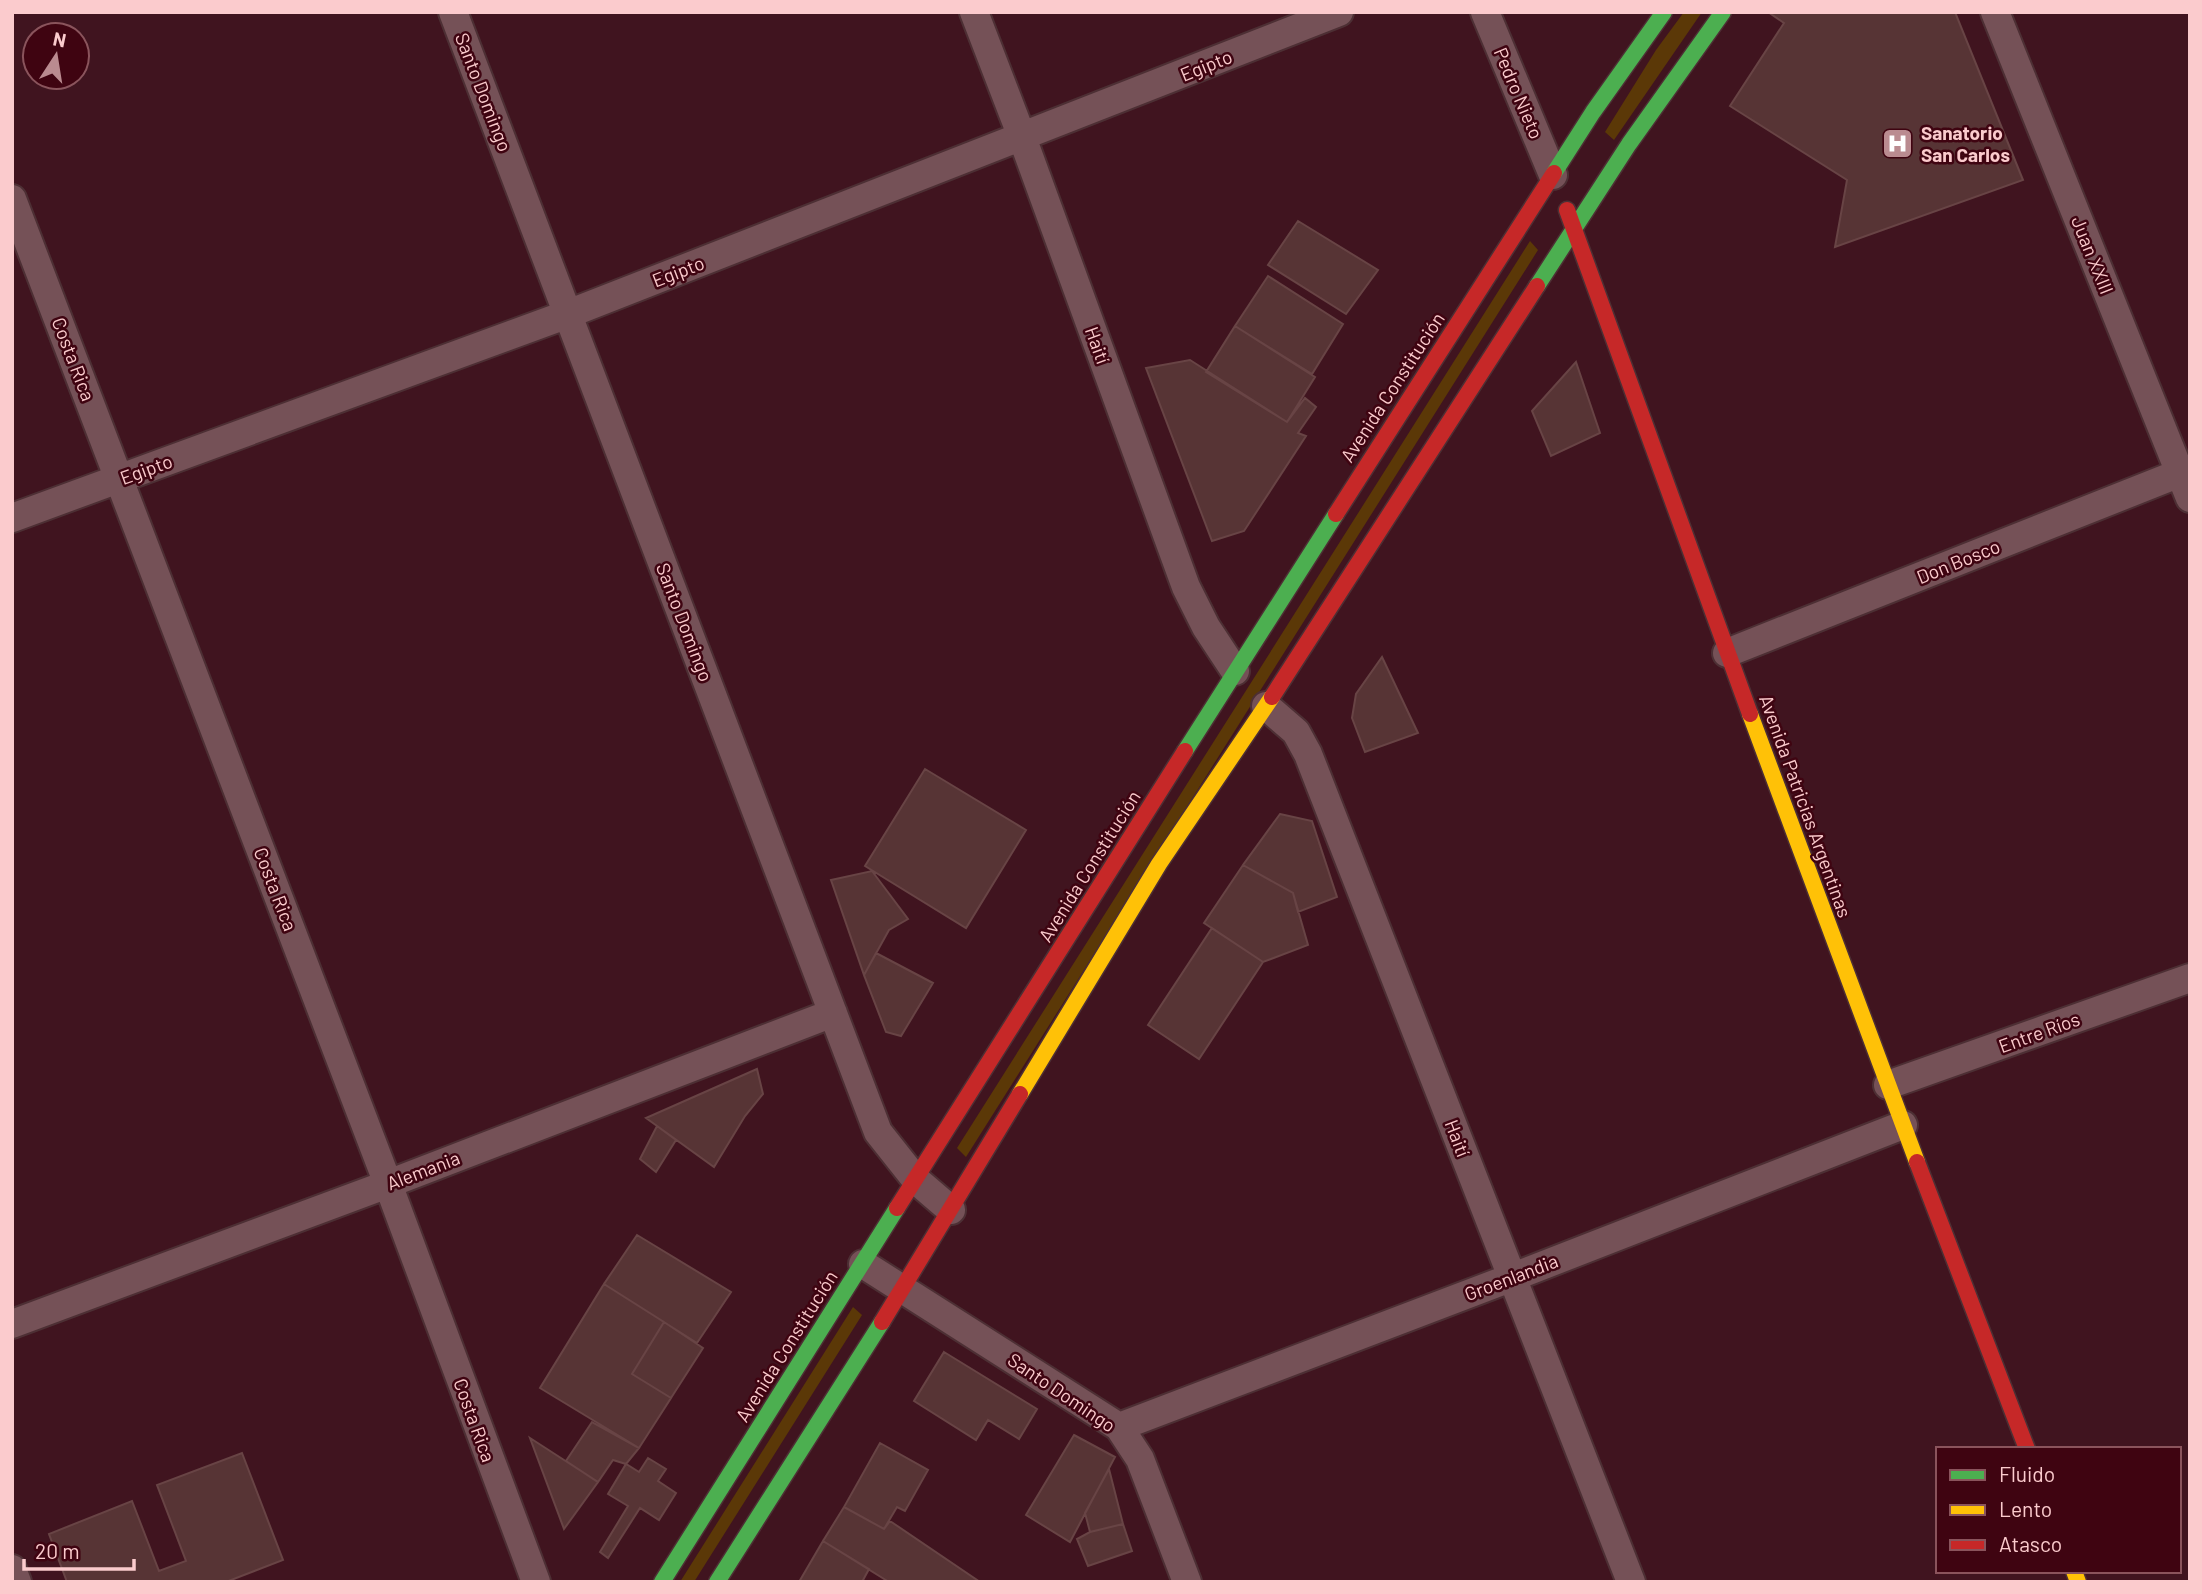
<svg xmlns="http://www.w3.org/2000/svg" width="2202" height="1594" font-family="Barlow,sans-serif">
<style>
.green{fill:#5b3807}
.building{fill:#573435;stroke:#684445;stroke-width:2}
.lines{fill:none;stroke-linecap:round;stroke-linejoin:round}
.street-casing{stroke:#4d2f34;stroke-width:32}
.fast-casing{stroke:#4d2f34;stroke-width:19}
.slow-casing{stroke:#4d2f34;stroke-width:19}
.jam-casing{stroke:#4d2f34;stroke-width:19}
.street{stroke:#755157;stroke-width:28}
.fast{stroke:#4caf50;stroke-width:16}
.slow{stroke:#ffc107;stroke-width:16}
.jam{stroke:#c62828;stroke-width:16}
.labels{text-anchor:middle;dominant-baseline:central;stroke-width:5;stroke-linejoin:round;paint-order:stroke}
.street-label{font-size:19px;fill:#fbcbcd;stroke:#3f0411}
.poi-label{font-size:19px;font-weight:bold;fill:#fbcbcd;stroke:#3f0411;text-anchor:start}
</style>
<rect width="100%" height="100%" fill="#40141f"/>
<path class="green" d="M1684 12H1702L1614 140 1605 132 1656 50Z
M1530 241 1538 250 966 1157 957 1148Z
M853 1307 862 1315 694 1582H680Z"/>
<path class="building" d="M1768 12H1955L2023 180 1835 247 1847 180 1730 106 1784 23Z
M1298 221 1378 270 1346 314 1268 265Z
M1268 276 1343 324 1312 374 1235 326Z
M1235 326 1315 377 1287 422 1206 372Z
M1190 360 1287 422 1305 398 1316 407 1298 433 1306 436 1244 531 1212 541 1146 368Z
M1576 362 1600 433 1551 456 1532 411Z
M1382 657 1418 733 1365 752 1352 718 1356 694Z
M925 769 1026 830 966 928 865 866Z
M1280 814 1312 821 1337 897 1298 912 1293 893 1243 865Z
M1243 865 1293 893 1308 945 1263 962 1204 923Z
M872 871 908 919 889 930 864 975 831 880Z
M1212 928 1263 962 1199 1059 1148 1025Z
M876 953 933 983 901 1036 886 1032 864 975Z
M757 1069 763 1094 745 1116 714 1167 646 1118Z
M657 1126 676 1140 656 1172 640 1159Z
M637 1235 731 1292 697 1343 604 1284Z
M604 1284 664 1322 632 1374 671 1398 639 1448 540 1388Z
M664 1322 703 1348 671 1398 632 1374Z
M944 1352 1037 1409 1019 1439 988 1420 976 1440 914 1401Z
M592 1422 639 1448 626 1464 613 1460 598 1482 566 1461Z
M1074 1435 1115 1457 1070 1542 1026 1515Z
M530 1438 598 1482 564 1529Z
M880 1443 928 1470 905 1511 897 1507 884 1529 844 1507Z
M242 1453 283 1560 226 1582H67L49 1534 132 1501 159 1571 186 1561 157 1485Z
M648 1458 666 1469 658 1481 676 1493 659 1520 640 1508 608 1558 600 1552 628 1506 608 1494 626 1464 639 1472Z
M1109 1469 1123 1524 1090 1532 1085 1513Z
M844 1507 884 1529 890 1521 980 1582H889L823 1541Z
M1123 1524 1132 1551 1088 1566 1077 1539 1090 1532Z
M823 1541 869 1569 862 1582H799Z"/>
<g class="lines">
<defs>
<path id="street" d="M453 12 878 1132 916 1180 951 1210
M974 12 1022 137 1186 587 1206 627 1235 671
M1485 12 1553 175
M1995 12 2190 498
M12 199 388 1184 536 1582
M12 518 568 314 1339 12
M1727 653 2190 469
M1266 706 1296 732 1308 754 1631 1582
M1888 1085 2190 978
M863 1264 1119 1427 1140 1459 1187 1582
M12 1324 388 1184 833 1013
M1119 1427 1513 1277 1903 1125
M12 1569 17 1582"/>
<path id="fast" d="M1554 173 1593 112 1664 12
M1537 286 1629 144 1723 12
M1185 751 1336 514
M662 1582 897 1208
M717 1582 882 1322"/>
<path id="slow" d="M1750 714 1917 1162
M1020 1094 1159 864 1272 697
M2074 1571 2078 1582"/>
<path id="jam" d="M1567 210 1750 714
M1336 514 1554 173
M1272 697 1537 286
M1917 1162 2027 1449
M897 1208 1185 751
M882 1322 1020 1094"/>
</defs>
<use href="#street" class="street-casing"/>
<use href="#fast" class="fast-casing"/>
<use href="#slow" class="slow-casing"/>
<use href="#jam" class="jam-casing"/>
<use href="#street" class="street"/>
<use href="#fast" class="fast"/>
<use href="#slow" class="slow"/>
<use href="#jam" class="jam"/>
</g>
<defs>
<symbol id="hospital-square" viewBox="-11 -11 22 22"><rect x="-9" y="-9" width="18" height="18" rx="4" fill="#ba8b90" stroke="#3f0411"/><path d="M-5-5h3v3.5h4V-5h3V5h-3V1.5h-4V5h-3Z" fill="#fff"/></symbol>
</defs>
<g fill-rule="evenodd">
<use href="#hospital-square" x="1880" y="126" width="35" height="35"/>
</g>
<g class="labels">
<g class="street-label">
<text transform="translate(1206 65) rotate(-22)">Egipto</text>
<text transform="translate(484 92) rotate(69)">Santo Domingo</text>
<text transform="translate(1519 93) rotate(67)">Pedro Nieto</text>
<text transform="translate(2093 255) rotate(68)">Juan XXIII</text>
<text transform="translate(678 271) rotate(-21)">Egipto</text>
<text transform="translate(1098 345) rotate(70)">Haití</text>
<text transform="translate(74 359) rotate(69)">Costa Rica</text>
<text transform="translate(1392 387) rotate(-57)">Avenida Constitución</text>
<text transform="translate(146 469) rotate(-20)">Egipto</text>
<text transform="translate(1958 561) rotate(-22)">Don Bosco</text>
<text transform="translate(685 622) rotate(69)">Santo Domingo</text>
<text transform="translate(1806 806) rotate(70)">Avenida Patricias Argentinas</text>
<text transform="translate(1089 866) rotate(-58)">Avenida Constitución</text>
<text transform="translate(276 889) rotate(69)">Costa Rica</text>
<text transform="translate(2039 1032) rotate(-20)">Entre Ríos</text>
<text transform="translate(1458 1138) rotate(69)">Haití</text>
<text transform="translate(423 1170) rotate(-21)">Alemania</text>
<text transform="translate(1511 1277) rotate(-21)">Groenlandia</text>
<text transform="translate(786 1346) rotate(-58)">Avenida Constitución</text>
<text transform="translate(1062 1392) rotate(34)">Santo Domingo</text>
<text transform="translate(475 1420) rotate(70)">Costa Rica</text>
</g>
<g class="poi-label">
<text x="1921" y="132">Sanatorio<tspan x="1921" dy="22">San Carlos</tspan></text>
</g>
</g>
<rect width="2202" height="1594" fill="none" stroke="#fbcbcd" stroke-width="28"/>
<rect x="1936" y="1447" width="245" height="126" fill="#3f0411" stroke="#8a545c" stroke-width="2"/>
<rect x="1950" y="1470" width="35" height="10" fill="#4caf50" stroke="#8a545c" stroke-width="2"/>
<text x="1999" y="1482" font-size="21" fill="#fbcbcd">Fluido</text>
<rect x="1950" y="1505" width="35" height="10" fill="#ffc107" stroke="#8a545c" stroke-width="2"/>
<text x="1999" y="1517" font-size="21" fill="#fbcbcd">Lento</text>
<rect x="1950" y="1540" width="35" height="10" fill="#c62828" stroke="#8a545c" stroke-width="2"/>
<text x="1999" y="1552" font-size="21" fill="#fbcbcd">Atasco</text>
<g transform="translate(56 56) rotate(12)"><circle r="33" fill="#3f0411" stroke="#8a545c" stroke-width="2"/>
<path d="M0-5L12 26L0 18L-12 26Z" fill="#ba8b90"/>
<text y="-10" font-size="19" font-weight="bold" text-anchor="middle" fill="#fbcbcd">N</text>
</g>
<path d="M24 1559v10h110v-10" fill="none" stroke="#fbcbcd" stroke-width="3.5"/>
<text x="35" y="1559" font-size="21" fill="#fbcbcd" stroke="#3f0411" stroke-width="5" paint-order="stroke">20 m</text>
</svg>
